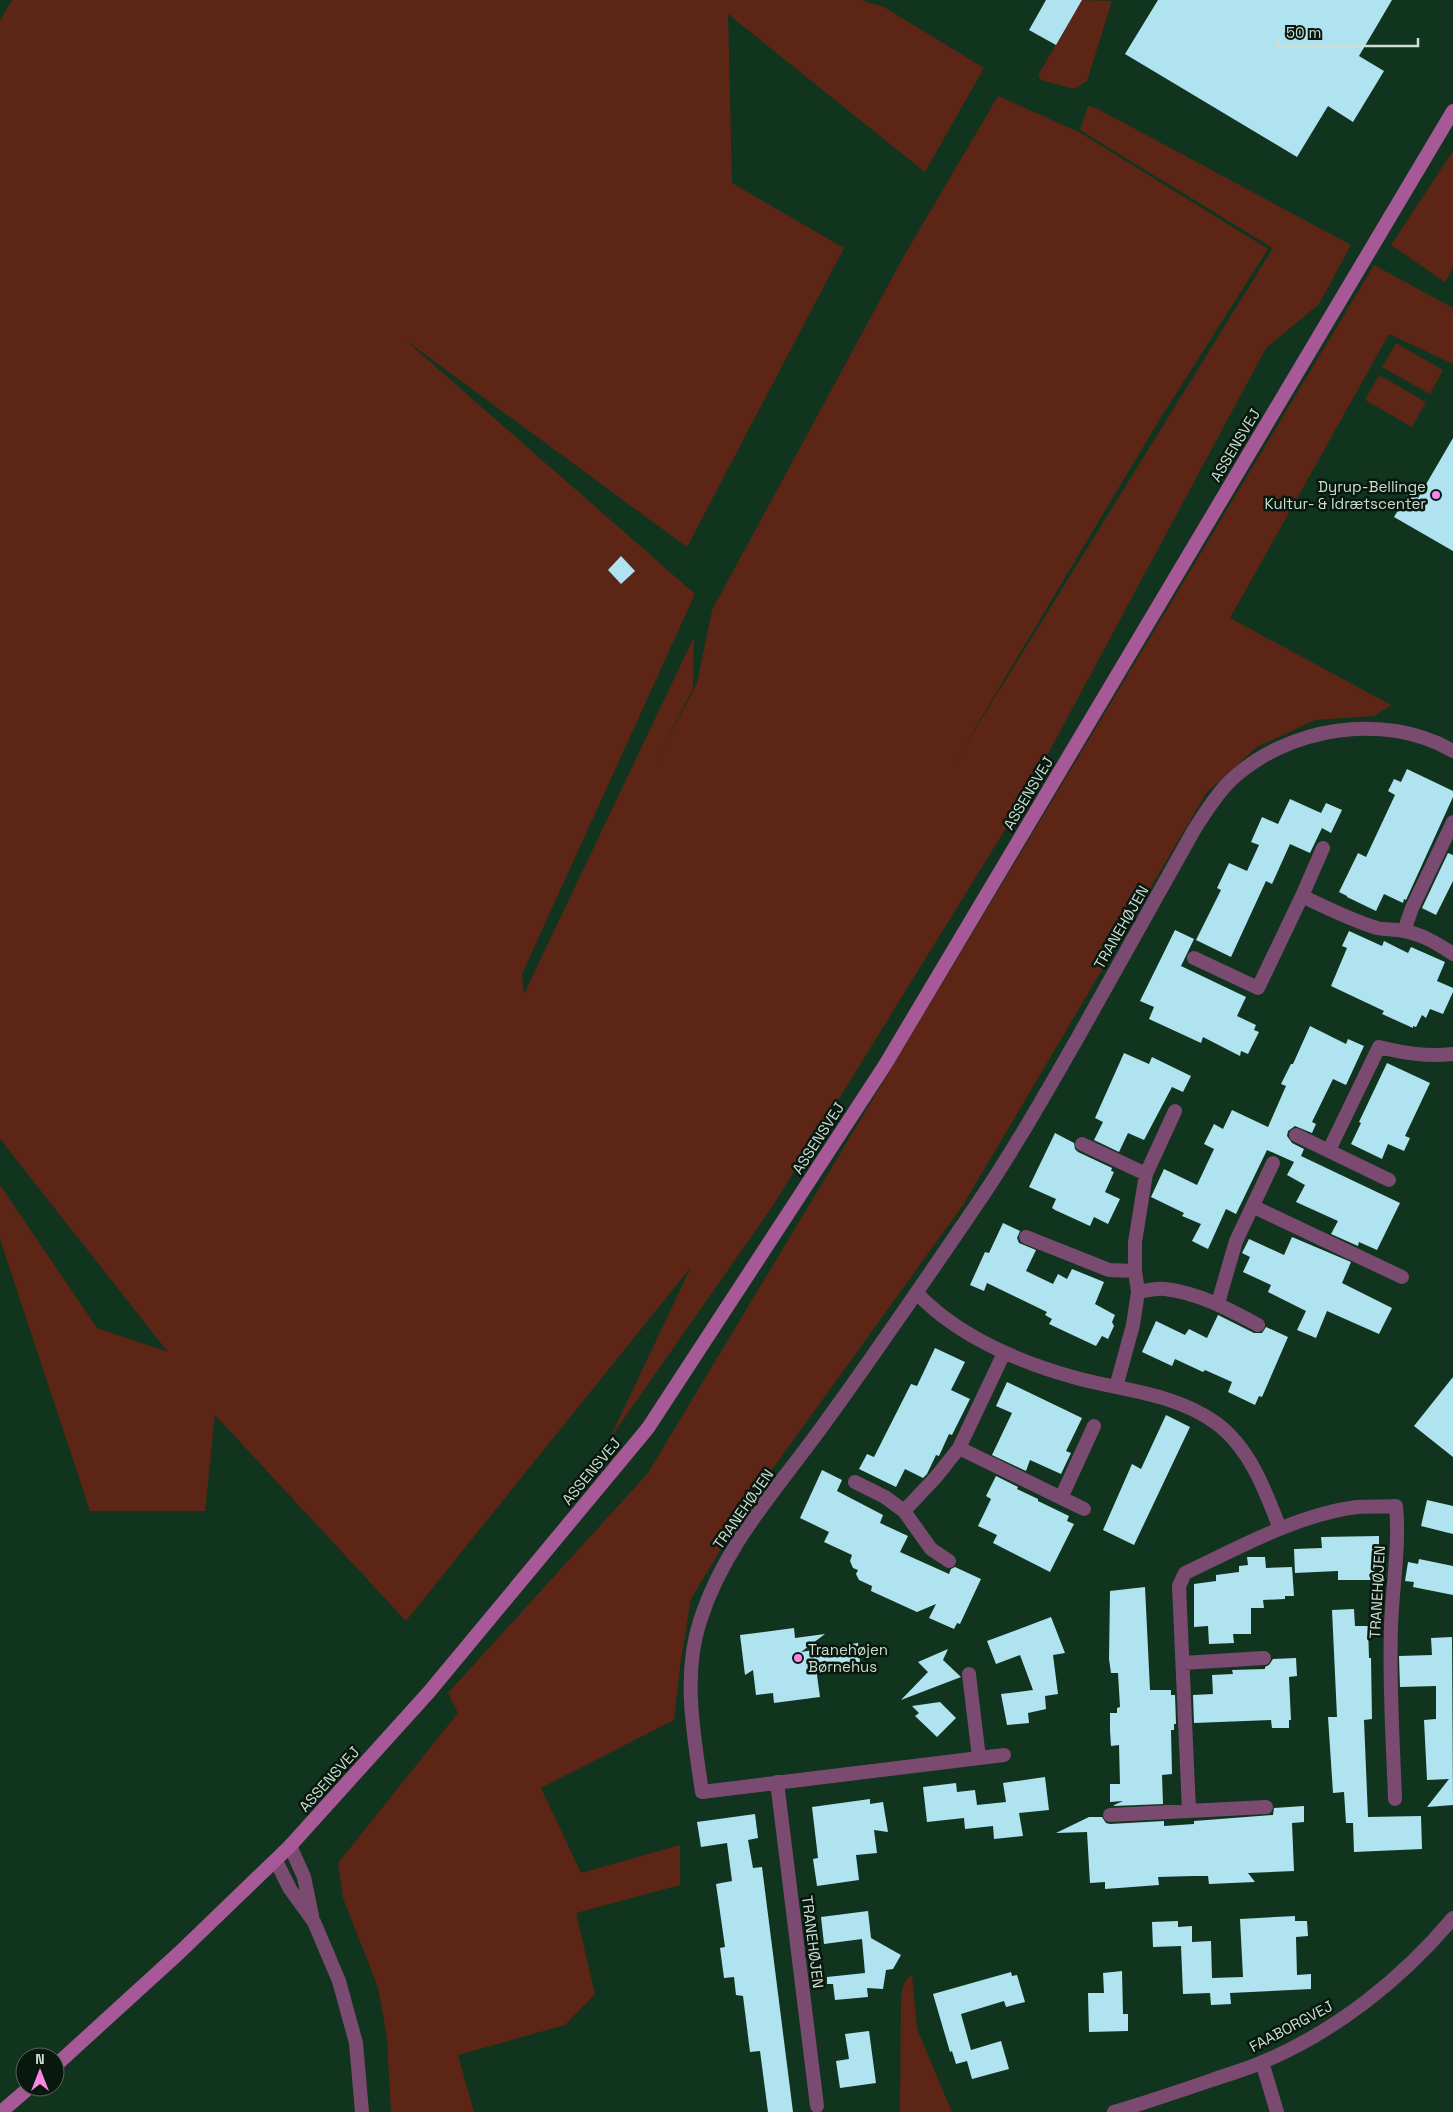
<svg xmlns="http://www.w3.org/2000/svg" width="1453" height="2112" font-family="'Space Grotesk',sans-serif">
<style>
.green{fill:#5d2516}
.building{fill:#b0e3f0}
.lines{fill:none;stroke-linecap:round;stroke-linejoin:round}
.minor{stroke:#7b4a70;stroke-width:14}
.tertiary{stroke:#7b4a70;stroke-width:14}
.secondary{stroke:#a75897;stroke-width:14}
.poi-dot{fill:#fc86e4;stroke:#09180f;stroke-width:2}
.labels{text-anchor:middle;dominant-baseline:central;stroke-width:5;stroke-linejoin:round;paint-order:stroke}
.street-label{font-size:15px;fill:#cbded1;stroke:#09180f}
.poi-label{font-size:15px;fill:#cbded1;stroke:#09180f;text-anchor:end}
</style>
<rect width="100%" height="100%" fill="#11341f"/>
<path class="green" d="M12 0H861L884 7 984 68 925 172 728 14 732 183 844 248 687 547 404 339 695 594 522 974 524 994 694 637 693 688 655 763 697 683 712 610 904 256 998 96 1079 132 1268 249 1158 422 953 765 1273 248 1080 130 1088 106 1096 108 1351 245 1319 304 1266 348 1021 804 772 1207 609 1440 691 1267 406 1621 215 1415 205 1511H90L0 1239V1185L97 1328 168 1352 0 1139V21Z
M1082 0 1112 1 1087 81 1074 89 1041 80 1038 75Z
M1453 151V268L1445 282 1391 245Z
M1374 265 1453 308V364L1389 334 1230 618 1391 705 1374 716 1315 720 1257 747 1207 792 963 1205 750 1500 691 1599 680 1667 674 1720 541 1788 581 1873 680 1845V1885L576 1913 595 1994 565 2025 458 2055 474 2112H391L387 2038 378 1987 343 1898 338 1863 458 1713 448 1693 648 1473Z
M1396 343 1443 370 1430 394 1382 367Z
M1379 375 1426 402 1412 427 1365 400Z
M912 1975 917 2029 952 2112H900L901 1996C903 1986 904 1980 912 1975Z"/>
<path class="building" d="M1046 0H1082L1056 45 1029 30Z
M1158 0H1392L1359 56 1384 71 1353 122 1328 106 1297 157 1125 54Z
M1453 438V551L1394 517 1409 492 1418 498Z
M621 556 635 571 621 584 608 570Z
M1407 769 1453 791V797L1406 900 1404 899 1403 903 1384 894 1376 911 1347 897V896L1339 892 1358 853 1366 857 1395 795 1388 791 1394 779 1401 782Z
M1290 799 1321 813 1326 803 1342 810 1331 833 1322 828 1310 853 1290 844 1272 884 1266 881 1231 957 1196 940 1221 890 1217 888 1229 863 1247 871 1259 845 1251 842 1262 817 1278 824Z
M1448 853 1453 855V881L1436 915 1422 908Z
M1175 930 1194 939 1181 966 1246 997 1237 1016 1256 1025 1254 1030 1259 1032 1248 1054 1241 1051 1240 1056 1203 1037 1201 1043 1149 1019 1154 1007 1140 1001Z
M1349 931 1382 946 1384 941 1408 953 1411 947 1445 962 1437 981 1453 988V992L1443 1014 1430 1009 1426 1018 1422 1015 1416 1027 1413 1026V1028L1382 1014 1384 1011 1331 986 1347 948 1342 946Z
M1310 1026 1346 1044 1348 1039 1364 1046 1346 1085 1333 1079 1312 1122 1316 1124 1312 1133 1295 1126 1288 1131 1287 1136 1292 1143 1304 1149 1301 1156 1400 1203 1377 1250 1359 1242 1358 1246 1331 1234 1338 1221 1296 1202 1305 1185 1287 1175 1294 1162 1267 1150 1236 1214 1226 1209 1208 1249 1192 1241 1201 1224 1182 1216 1184 1213 1151 1197 1164 1169 1197 1185 1214 1149 1204 1144 1214 1124 1223 1129 1232 1110 1268 1127 1286 1086 1281 1084 1291 1064H1293Z
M1124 1053 1149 1064 1152 1057 1191 1076 1183 1092 1172 1087 1144 1140 1128 1133 1119 1152 1094 1140 1103 1122 1095 1118Z
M1387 1063 1430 1083 1405 1136 1410 1138 1404 1151 1388 1144 1382 1159 1351 1144 1361 1123 1359 1122Z
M1055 1133 1074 1143 1075 1149 1078 1152 1112 1168 1111 1171 1114 1172 1105 1192 1120 1199 1108 1224 1094 1217 1090 1226 1055 1210 1052 1208 1056 1199 1029 1187Z
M1003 1223 1020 1231 1017 1238 1019 1243 1036 1250 1026 1271 1053 1284 1058 1274 1067 1279 1072 1269 1104 1282 1095 1304 1115 1315 1112 1322 1114 1326 1108 1339 1102 1336 1096 1346 1049 1324 1052 1319 1045 1315 1047 1312 987 1283 984 1291 970 1285 985 1252 989 1253Z
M1292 1237 1351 1262 1342 1283 1392 1308 1379 1334 1327 1311 1316 1338 1297 1330 1306 1311 1268 1292 1271 1285 1243 1272 1250 1257 1242 1253 1249 1239 1284 1255Z
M1218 1315 1254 1333H1262L1266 1327 1288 1337 1262 1397 1259 1396 1255 1405 1228 1392 1232 1382 1205 1370 1203 1372 1175 1359 1172 1366 1142 1352 1156 1321 1185 1335 1189 1329 1207 1338Z
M935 1348 965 1362 951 1390 970 1399 952 1435 949 1434 939 1456 936 1455 927 1474 923 1478 905 1469 896 1487 859 1469 867 1454 874 1457 911 1384 917 1386Z
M1453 1377V1457L1414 1426Z
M1007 1382 1082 1418 1066 1451 1071 1453 1061 1474 1030 1460 1026 1471 992 1455 1012 1413 996 1406Z
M1166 1415 1190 1427 1134 1545 1103 1530 1132 1464 1141 1469Z
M822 1470 842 1480 837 1491 883 1515 880 1523 908 1536 900 1552 949 1574 951 1569 955 1567 981 1579 960 1624 957 1623 954 1629 929 1618 936 1604 917 1612 871 1591 872 1586 859 1580 856 1574 858 1570 853 1568 850 1561 852 1555 824 1542 829 1532 800 1518Z
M996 1476 1018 1487 1017 1489 1038 1499V1501L1069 1516 1067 1521 1074 1524 1050 1572 993 1543 997 1535 978 1526 991 1499 986 1496Z
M1427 1500 1453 1506V1534L1421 1526Z
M1379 1536V1557L1374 1558 1375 1580H1338V1571L1295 1573 1294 1549 1322 1548 1321 1537Z
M1247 1557H1265L1266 1568 1292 1567 1294 1596H1285V1599L1263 1600 1264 1608H1251V1634H1233L1234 1643 1209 1644 1208 1626 1194 1627V1584L1216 1581V1575L1239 1572V1566L1248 1565Z
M1419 1559 1453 1566V1595L1413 1587 1414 1582 1405 1581 1408 1562 1418 1564Z
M1145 1587 1150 1690H1171V1695H1175L1176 1724H1174V1730H1171L1172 1774 1162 1775 1163 1804 1112 1806 1123 1801 1110 1802V1784H1120L1119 1745 1111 1746 1110 1731V1713H1117V1708L1120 1707 1118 1673H1111L1109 1659 1110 1591Z
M1354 1609 1355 1626H1368L1369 1658H1371L1372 1719 1364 1720 1368 1817 1421 1816 1422 1849 1354 1852 1353 1823H1346L1344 1792 1333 1793 1328 1717H1337L1332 1610Z
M1051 1617 1065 1653 1053 1655 1058 1694 1045 1696 1046 1709 1028 1713 1029 1723 1007 1725 1001 1694 1033 1690 1020 1655 996 1664 987 1641Z
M794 1628 795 1638 825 1634 801 1652 858 1643 860 1662 816 1668 820 1697 774 1703 773 1693 756 1695 753 1670 745 1675 740 1635Z
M1452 1637 1453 1805 1427 1807 1449 1779 1427 1780 1424 1720 1436 1719V1686L1400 1687 1399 1656 1432 1655 1431 1638Z
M948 1649 943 1660 961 1677 901 1700 928 1672 918 1662Z
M1296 1658 1297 1676 1289 1677 1291 1720H1289V1728H1272L1271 1720 1194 1723 1193 1695 1213 1694 1212 1675 1233 1674 1232 1670 1265 1669V1667L1269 1665 1273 1659Z
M940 1702 956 1718 937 1737 915 1716 919 1713 912 1706Z
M1045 1777 1049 1810 1019 1813 1023 1836 994 1839 993 1826 965 1829 964 1818 927 1822 923 1787 956 1783 957 1792 975 1790 977 1805 1006 1802 1003 1783Z
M870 1799V1804L883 1802 888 1832 874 1830 877 1853 856 1855 859 1880 817 1886 813 1859 818 1858 812 1807Z
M1304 1806V1822L1292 1823 1294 1871 1248 1873 1255 1882 1209 1884 1208 1876H1193L1158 1877 1159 1885 1105 1889V1882L1090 1883 1087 1832 1056 1833 1089 1817H1102L1106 1823 1110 1824 1164 1821V1826L1194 1824V1821L1273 1815 1274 1808Z
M755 1814 758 1838 748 1840 753 1868 762 1867 793 2112H768L760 2051 750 2052 743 1996 736 1995 734 1977 724 1978 720 1948 725 1947 716 1884 732 1881 727 1843 701 1847 697 1822Z
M868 1911 871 1938 901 1955 893 1969 886 1970 883 1989 867 1988 868 1997 835 2000 833 1984H827V1977L865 1973 862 1939 824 1944 821 1917Z
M1295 1916V1921H1307L1308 1936 1296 1937 1297 1975 1311 1974V1989L1230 1993 1231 2004 1211 2005 1210 1993 1183 1994 1181 1946 1153 1947 1152 1922 1178 1921V1927L1192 1926V1942L1211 1941 1212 1978 1243 1977 1240 1919Z
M1122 1971 1123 2014H1128V2031L1089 2032 1088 1993H1104L1103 1973Z
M1011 1972 1012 1976 1017 1975 1025 2002 1006 2007 1004 2001 961 2014 971 2050 1001 2041 1009 2069 972 2079 967 2061 956 2064 952 2051 950 2052 933 1994Z
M869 2031 876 2083 840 2088 836 2061 849 2059 845 2034Z"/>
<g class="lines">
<path class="minor" d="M1302 896C1327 908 1351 920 1377 928 1386 930 1395 929 1404 931 1422 934 1438 944 1453 954
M1404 931 1412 908 1453 822
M1194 958 1258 988 1302 896 1323 848
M1296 1135 1389 1180
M1082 1144 1146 1174
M1329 1150 1379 1047C1404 1053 1427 1057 1453 1054
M1254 1207 1402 1277
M1026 1237 1109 1270 1135 1271
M1138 1292C1146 1291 1156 1288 1165 1289 1199 1293 1228 1309 1258 1325
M916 1293C925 1301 935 1311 945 1318 985 1348 1032 1366 1080 1379 1127 1391 1176 1394 1216 1423 1250 1448 1266 1492 1280 1529
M1218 1303 1236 1241 1273 1163
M1116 1387 1133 1325 1138 1292 1135 1271V1242L1146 1174 1175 1111
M959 1448 1084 1509
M855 1482 885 1497 904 1511 931 1549 949 1561
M1061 1498 1094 1426
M904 1511 936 1477 959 1448 1004 1353
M1183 1663 1264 1658
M969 1674 979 1758
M1004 1755 702 1792C694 1736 682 1676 700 1621 724 1545 778 1488 824 1424 875 1354 924 1282 973 1210 1011 1155 1044 1096 1077 1039 1116 969 1155 900 1194 830 1205 813 1215 796 1230 781 1287 727 1384 711 1453 751
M777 1782 817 2106
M1189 1811 1179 1586 1185 1573C1238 1548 1299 1514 1357 1507 1370 1506 1383 1507 1396 1506 1400 1547 1392 1588 1391 1628 1389 1685 1393 1742 1395 1799
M1110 1815 1266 1807"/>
<path class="tertiary" d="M290 1846 304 1877 312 1916
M276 1861 290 1889 314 1922 339 1981 356 2043 362 2112
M1262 2062 1277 2112
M1114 2112C1147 2102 1180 2091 1212 2080 1229 2074 1247 2069 1263 2062 1336 2031 1402 1979 1453 1918"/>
<path class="secondary" d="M55 2066 179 1953 290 1846 429 1692 648 1428 885 1065 1453 111
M1 2112 30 2087"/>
</g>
<g class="poi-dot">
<circle cx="1436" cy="495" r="5"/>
<circle cx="798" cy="1658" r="5"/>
</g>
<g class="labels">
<g class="street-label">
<text transform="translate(1235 445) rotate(-59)">ASSENSVEJ</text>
<text transform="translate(1028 793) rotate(-59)">ASSENSVEJ</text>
<text transform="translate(1121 927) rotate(-60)">TRANEHØJEN</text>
<text transform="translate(818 1138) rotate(-57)">ASSENSVEJ</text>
<text transform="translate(591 1471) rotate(-50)">ASSENSVEJ</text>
<text transform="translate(743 1509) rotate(-55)">TRANEHØJEN</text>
<text transform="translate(1377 1592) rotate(-87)">TRANEHØJEN</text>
<text transform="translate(329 1779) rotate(-48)">ASSENSVEJ</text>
<text transform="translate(813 1942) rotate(83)">TRANEHØJEN</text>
<text transform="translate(1291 2026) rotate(-28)">FAABORGVEJ</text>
</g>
<g class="poi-label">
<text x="1426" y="486">Dyrup-Bellinge<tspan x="1426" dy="17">Kultur- &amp; Idrætscenter</tspan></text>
<text x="808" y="1649" text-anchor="start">Tranehøjen<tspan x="808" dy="17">Børnehus</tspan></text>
</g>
</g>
<g transform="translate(40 2072)"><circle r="24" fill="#09180f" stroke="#57675d"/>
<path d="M0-4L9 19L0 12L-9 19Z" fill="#fc86e4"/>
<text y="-8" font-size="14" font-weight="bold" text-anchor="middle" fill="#cbded1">N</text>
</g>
<path d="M1278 38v8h140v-8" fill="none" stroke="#cbded1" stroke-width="2.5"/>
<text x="1286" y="38" font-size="15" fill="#cbded1" stroke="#09180f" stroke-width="4" paint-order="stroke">50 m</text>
</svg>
